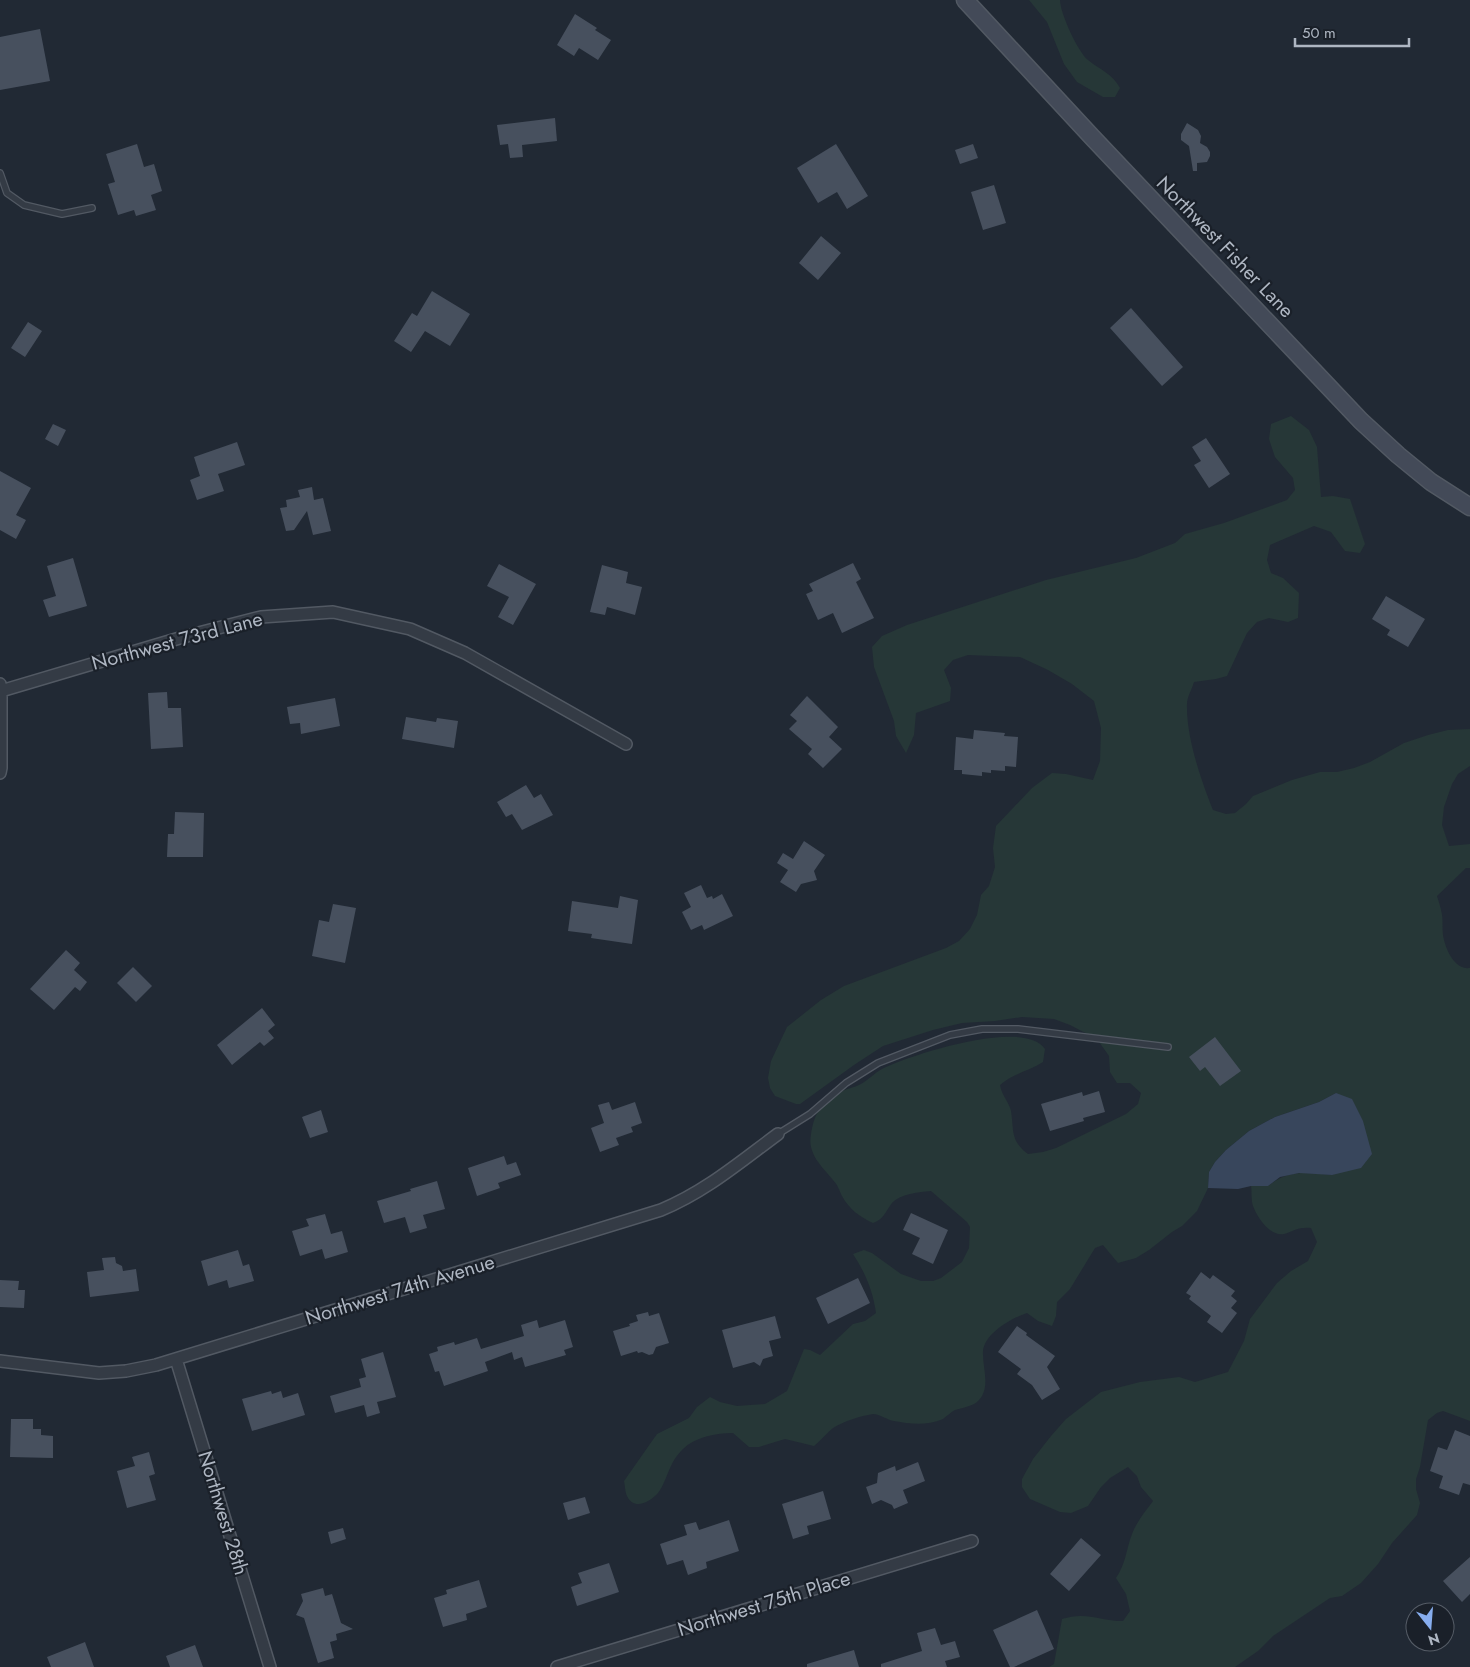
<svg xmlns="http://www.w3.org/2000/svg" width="1470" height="1667" font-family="Jost,sans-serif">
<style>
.green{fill:#263737}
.water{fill:#38465c}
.building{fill:#47505e}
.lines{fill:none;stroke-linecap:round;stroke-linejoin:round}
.lane-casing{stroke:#525963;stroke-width:8}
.street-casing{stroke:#525963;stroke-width:14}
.secondary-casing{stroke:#525963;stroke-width:19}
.lane{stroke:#343b45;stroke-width:5.5}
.street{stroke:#343b45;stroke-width:11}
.secondary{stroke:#434a58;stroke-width:16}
.labels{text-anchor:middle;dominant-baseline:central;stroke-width:4.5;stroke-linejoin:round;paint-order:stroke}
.street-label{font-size:20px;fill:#aeb6c2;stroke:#1a2029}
</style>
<rect width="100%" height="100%" fill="#212934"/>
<path class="green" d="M1029 0H1060C1060 13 1078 52 1088 60 1100 70 1112 73 1120 88L1115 97H1103L1077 82 1064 64 1047 22Z
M1291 416 1309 430 1317 447 1321 497 1333 496 1350 499 1365 544 1360 553 1345 551 1331 532 1314 526 1270 545 1267 560 1271 573 1283 578 1299 593 1298 618 1288 622 1269 618 1257 622 1247 633 1227 676 1216 679 1194 682C1192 689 1187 697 1187 704 1186 737 1201 780 1213 810L1226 814 1235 813 1246 804 1253 796 1292 780 1320 772H1337L1354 768 1370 762 1404 743 1428 735 1448 730 1470 729V766L1458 774 1452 784 1444 807 1442 825 1449 846 1470 844V868H1466L1437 896C1439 902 1441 909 1442 915 1443 921 1442 928 1443 935 1445 948 1454 970 1470 968V1421L1443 1411 1437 1413 1428 1420 1420 1467 1416 1479V1489L1420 1503 1417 1515 1392 1543 1378 1564 1361 1583 1342 1596 1330 1598 1273 1636 1258 1651 1235 1667H1049L1054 1664 1062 1619C1086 1611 1099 1621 1123 1621L1130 1611 1126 1594 1116 1578C1126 1563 1126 1550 1132 1534 1137 1521 1145 1512 1153 1501L1141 1487 1137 1476 1128 1467 1110 1478 1101 1487 1088 1506 1071 1513 1060 1512 1030 1499 1022 1487V1479L1033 1459 1051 1436 1066 1419 1101 1392 1140 1382 1179 1377 1195 1382 1228 1372 1244 1341 1250 1319 1277 1283 1291 1271 1308 1261 1317 1242 1311 1228C1297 1227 1295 1231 1284 1234 1270 1237 1257 1217 1253 1206 1251 1200 1252 1192 1251 1186H1268C1290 1169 1306 1173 1332 1175L1336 1093 1319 1102 1275 1117 1249 1131 1226 1150 1215 1162 1209 1172 1208 1188 1197 1211 1182 1226 1172 1232 1149 1250 1136 1258 1118 1263 1103 1245 1095 1248 1070 1289 1057 1302 1056 1316 1052 1326 1038 1321 1027 1313C1012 1318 985 1333 983 1351 982 1368 992 1389 977 1402 972 1406 962 1408 955 1410 951 1412 947 1416 943 1419 926 1426 911 1424 894 1421 887 1420 880 1414 873 1414 860 1416 844 1421 833 1428 828 1432 820 1441 814 1446L785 1439 759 1447H749L733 1433C716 1433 695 1437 683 1449 668 1463 668 1480 658 1493 650 1502 634 1511 627 1496 625 1492 625 1485 624 1481L657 1434 689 1418 697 1407 710 1397 720 1402 737 1406 765 1404 787 1391 804 1349 810 1350 820 1355 853 1324 865 1321 876 1313C873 1291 865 1272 853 1254L864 1250 872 1253 901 1274 921 1281H933L941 1278 962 1262 969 1248 970 1227 967 1222 931 1191C919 1192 900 1194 892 1203 886 1211 883 1220 873 1223 860 1217 849 1209 842 1196 839 1190 838 1185 833 1180 826 1171 817 1163 813 1153 810 1146 810 1141 811 1134 815 1111 820 1106 840 1093 846 1088 854 1088 861 1084 870 1079 876 1071 886 1067 915 1054 1024 1018 1045 1049L1043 1062C1029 1071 1012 1074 1000 1085 1002 1096 1009 1102 1011 1111 1014 1130 1010 1141 1028 1154L1043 1152 1056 1148 1126 1114 1138 1104 1141 1093 1130 1083H1117L1110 1072 1109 1056 1097 1039 1070 1025 1054 1019 1022 1017 995 1021 962 1023 933 1030 883 1046 854 1065 800 1104H796L775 1096 770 1088 768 1078 771 1061 787 1027 821 1000 844 986 946 948 959 941 970 929 977 915 981 895 989 886 995 867 993 848 996 826 1032 788 1052 773 1066 774 1093 780 1100 761 1101 728 1094 701 1072 684 1048 670 1020 657 968 655 953 660 944 670 951 688 950 701 916 713 914 735 906 753 896 736 894 721 874 667 872 647 882 636 907 625 1046 580 1136 558 1175 543 1185 534 1224 523 1287 500 1295 490 1293 478 1275 457 1269 439 1271 424Z"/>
<path class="water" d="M1336 1093 1352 1099 1363 1121 1372 1154 1361 1168 1332 1175 1299 1173 1280 1177 1268 1186H1251L1238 1189 1208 1188 1209 1172 1215 1162 1226 1150 1249 1131 1275 1117 1319 1102Z"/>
<path class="building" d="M575 14 597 28 595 30 611 40 598 60 579 48 574 56 557 45Z
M40 29 50 81 0 90V37Z
M555 118 557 141 522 145 523 157 510 158 508 144 500 145 497 125Z
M1187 123 1198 130 1201 136 1200 143 1207 147 1210 152V156L1207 162 1197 163V171H1193L1189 146 1181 140V134Z
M137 144 144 167 154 164 162 191 151 195 156 210 136 216 134 210 118 215 108 184 115 182 106 154Z
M836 144 868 196 847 209 837 192 818 203 797 168Z
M973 144 978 158 960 164 955 150Z
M994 185 1006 223 983 230 971 192Z
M821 236 841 253 818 280 799 263Z
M432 291 470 314 450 346 425 331 411 352 394 341 412 313 417 316Z
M1131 308 1183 367 1162 386 1110 328Z
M28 322 42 331 25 357 11 348Z
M53 424 66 430 58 446 45 439Z
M1206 438 1230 474 1209 488 1194 465 1201 461 1192 447Z
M237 442 245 465 218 474 224 491 197 500 190 480 200 476 194 457Z
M0 471 31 488 16 515 26 520 16 539 0 530Z
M312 487 314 500 323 498 331 531 313 535 307 511 294 530 286 531 280 508 287 507 286 500 300 497 298 490Z
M73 558 87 606 49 617 43 600 56 596 47 566Z
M853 563 861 579 856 582 874 618 842 633 833 613 818 620 806 594 813 591 809 584Z
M499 564 536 584 513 625 498 617 509 597 487 586Z
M602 565 628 572 626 583 642 587 635 615 607 607 605 615 590 612Z
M1386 596 1425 619 1408 647 1387 635 1390 630 1372 619Z
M167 692 168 708H181L183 747 151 749 148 693Z
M807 696 838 727 829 737 842 749 823 768 808 754 812 749 789 729 797 721 790 715Z
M335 698 340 726 301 734 300 723 290 724 287 707Z
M406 717 436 722 437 718 458 721 454 748 402 739Z
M974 730 1005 733 1004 736 1018 737 1016 767 1005 766V771L991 770V773L982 772V776L962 774V770H954L956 737 973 739Z
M526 785 534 798 541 794 553 815 522 830 512 814 506 817 497 802Z
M175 812 204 813 203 857H167L168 834H174Z
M804 841 825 855 814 871 817 880 801 884 796 892 780 882 788 870 777 863 783 853 793 859Z
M701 885 707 898 712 896 713 899 722 894 733 916 704 930 702 925 691 930 682 912 691 907 684 893Z
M620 896 638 900 632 944 591 938 592 934 568 931 572 901 618 908Z
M333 904 356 908 345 963 312 956 319 920 329 922Z
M66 950 80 963 74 970 87 982 80 991 75 987 54 1010 30 989Z
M133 967 152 986 136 1002 117 983Z
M262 1008 275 1025 268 1031 274 1038 264 1046 260 1042 232 1065 217 1045Z
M1215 1037 1241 1071 1220 1086 1205 1067 1200 1071 1189 1057Z
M1099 1091 1105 1112 1083 1118 1084 1121 1050 1131 1041 1104 1082 1092 1083 1096Z
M609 1102 612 1110 635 1102 642 1123 631 1127 633 1132 616 1138 619 1145 600 1152 591 1128 604 1123 598 1105Z
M321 1110 328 1132 310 1138 302 1117Z
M504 1156 507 1165 516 1162 521 1175 498 1183 500 1188 477 1196 468 1168Z
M437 1181 445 1209 423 1215 427 1228 410 1233 405 1217 384 1223 377 1201 411 1191 410 1189Z
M911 1213 948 1230 933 1264 912 1254 920 1238 903 1230Z
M325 1214 331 1234 342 1231 348 1252 325 1259 322 1249 300 1256 292 1231 309 1226 306 1219Z
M238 1250 243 1266 249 1264 254 1281 229 1288 227 1280 208 1286 201 1261Z
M115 1257 116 1263 122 1266 123 1271 136 1269 139 1291 90 1297 87 1272 104 1270 102 1258Z
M1201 1272 1210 1279 1213 1275 1235 1291 1231 1296 1237 1301 1231 1308 1237 1313 1222 1333 1207 1322 1211 1316 1189 1299 1191 1296 1186 1293Z
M858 1278 870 1303 828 1324 816 1298Z
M0 1280 19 1281 18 1290H25L24 1308 0 1307Z
M648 1312 649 1316 659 1313 669 1343 656 1347 653 1354 649 1355 642 1352 638 1353 637 1351 621 1356 613 1331 630 1326 629 1324 638 1321 636 1315Z
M775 1316 781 1338 769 1341 773 1356 763 1359 760 1366 754 1362 733 1368 722 1330Z
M537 1320 539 1328 565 1320 573 1347 564 1350 566 1355 525 1367 522 1357 514 1360 512 1352 485 1362 488 1371 444 1386 439 1371 435 1372 429 1354 438 1351 437 1347 454 1342 455 1345 477 1338 481 1349 524 1336 521 1325Z
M1017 1326 1027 1333 1026 1335 1055 1356 1047 1367 1060 1389 1042 1400 1032 1385 1017 1374 1021 1369 998 1352Z
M383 1352 396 1397 377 1402 380 1413 367 1417 364 1405 335 1413 330 1396 361 1387 359 1379 366 1377 361 1359Z
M271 1391 272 1394 281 1391 283 1398 298 1393 305 1415 252 1431 242 1399Z
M11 1419H33V1429H41V1435L53 1436V1458L10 1457Z
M1455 1430 1470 1436V1485L1463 1483 1459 1495 1439 1488 1443 1476 1430 1471 1438 1447 1447 1450Z
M149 1452 155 1474 149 1476 156 1500 127 1508 117 1471 135 1466 132 1457Z
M918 1462 925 1481 903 1490 908 1503 894 1509 892 1505 881 1500 872 1504 866 1487 877 1483 878 1473 895 1466 896 1471Z
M823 1491 831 1519 807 1526 809 1534 793 1539 782 1504Z
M585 1497 590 1513 568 1520 563 1503Z
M729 1520 739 1551 706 1562 707 1568 688 1575 683 1560 667 1565 660 1544 687 1535 684 1525 696 1522 699 1530Z
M343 1528 346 1539 331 1544 328 1532Z
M1081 1538 1101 1555 1069 1591 1050 1574Z
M1470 1557V1594L1462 1602 1443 1581Z
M609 1563 619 1592 577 1606 571 1587 582 1583 578 1573Z
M479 1580 487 1607 466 1614 467 1620 443 1627 434 1598 447 1594 446 1590Z
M323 1588 325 1596 332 1594 341 1623 353 1629 336 1634 337 1640 330 1642 334 1658 318 1663 304 1618 296 1615 303 1601 301 1594Z
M1037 1610 1054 1649 1014 1667H1010L993 1630Z
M935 1628 941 1645 955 1641 960 1657 945 1661 947 1667H881V1664L922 1651 917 1633Z
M85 1642 94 1667H51L47 1657Z
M195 1645 203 1667H170L166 1656Z
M854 1650 859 1667H807V1664Z"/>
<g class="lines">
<defs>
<path id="lane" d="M0 173 7 193 24 205 62 214 92 208
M778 1134 810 1114 846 1083 878 1063 950 1035 982 1029H1018L1168 1047"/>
<path id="street" d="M0 684 1 691V768L0 773
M1 691 183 637 261 617 333 612 410 629 465 653 626 744
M176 1359 270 1667
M0 1361 99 1373 126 1371 156 1365 661 1210C705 1192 740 1162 778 1134
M557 1667 972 1541"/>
<path id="secondary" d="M965 0 1092 137 1361 421 1398 455 1431 482 1470 507"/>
</defs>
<use href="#lane" class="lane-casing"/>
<use href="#street" class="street-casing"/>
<use href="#secondary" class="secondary-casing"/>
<use href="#lane" class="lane"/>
<use href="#street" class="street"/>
<use href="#secondary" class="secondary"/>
</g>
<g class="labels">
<g class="street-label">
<text transform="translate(1225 247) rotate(46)">Northwest Fisher Lane</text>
<text transform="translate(177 641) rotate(-15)">Northwest 73rd Lane</text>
<text transform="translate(400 1290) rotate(-17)">Northwest 74th Avenue</text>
<text transform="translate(223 1513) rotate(73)">Northwest 28th</text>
<text transform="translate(764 1604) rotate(-17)">Northwest 75th Place</text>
</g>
</g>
<g transform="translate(1430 1627) rotate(163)"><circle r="24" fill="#1a2029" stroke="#555c66"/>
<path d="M0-4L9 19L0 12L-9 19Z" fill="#87adee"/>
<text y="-8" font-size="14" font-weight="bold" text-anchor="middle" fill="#aeb6c2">N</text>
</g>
<path d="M1295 38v8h114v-8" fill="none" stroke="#aeb6c2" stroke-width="2.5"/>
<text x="1302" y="38" font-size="15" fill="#aeb6c2" stroke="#1a2029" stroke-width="4" paint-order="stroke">50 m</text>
</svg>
